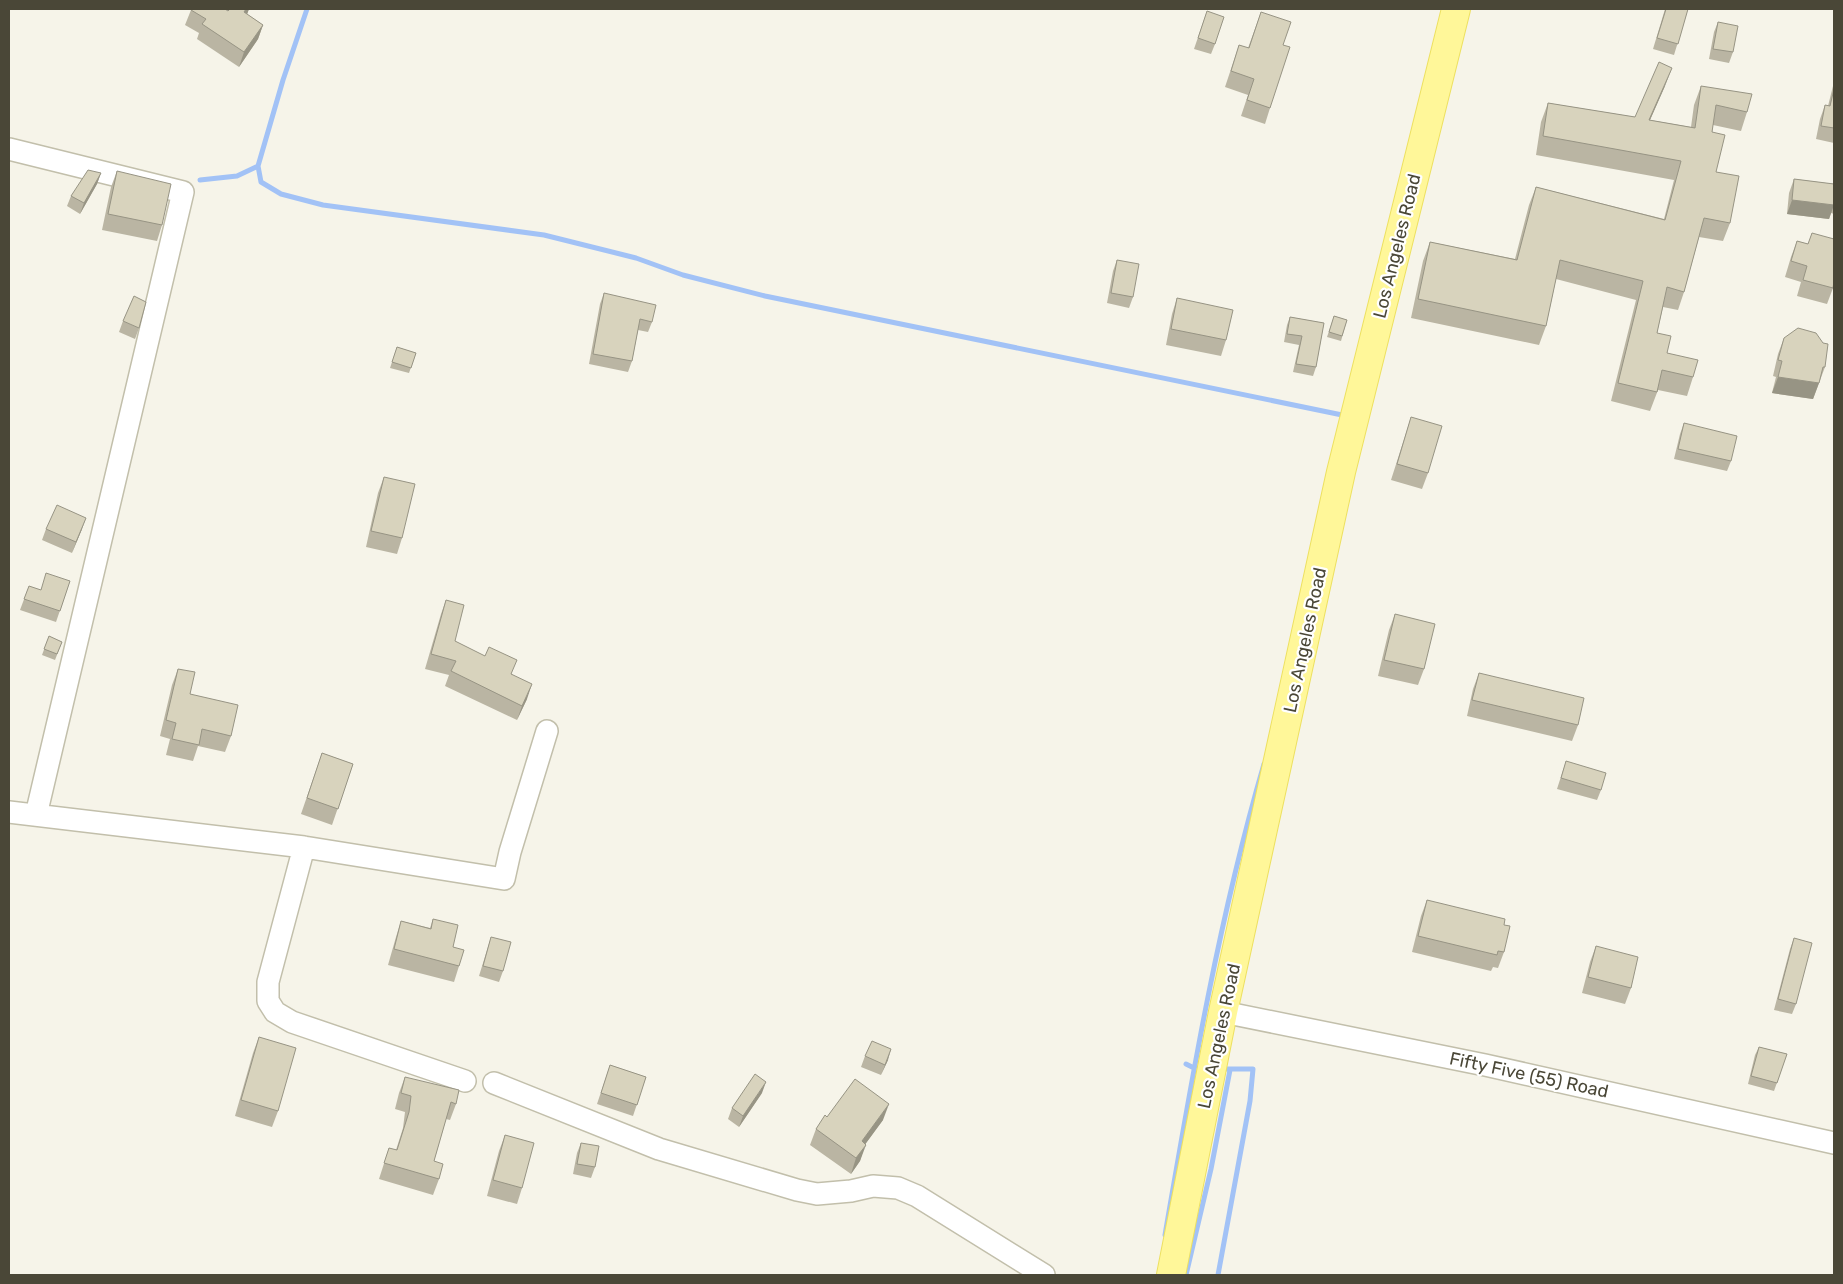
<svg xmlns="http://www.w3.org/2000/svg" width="1843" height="1284" font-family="Rubik,sans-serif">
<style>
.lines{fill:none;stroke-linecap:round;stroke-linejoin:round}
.stream{stroke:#a2c2f6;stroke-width:5}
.minor-casing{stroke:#c2bfab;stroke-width:24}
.major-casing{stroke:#ede060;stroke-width:30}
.minor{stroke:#fff;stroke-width:21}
.major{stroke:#fff799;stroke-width:28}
.wall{fill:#bab5a3}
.shaded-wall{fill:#979484}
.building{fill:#d8d3bd;stroke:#979484}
.labels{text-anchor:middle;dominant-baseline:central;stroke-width:4.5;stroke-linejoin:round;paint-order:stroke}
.street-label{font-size:18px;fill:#4a4737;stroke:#fff}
</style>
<rect width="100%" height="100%" fill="#f6f4e9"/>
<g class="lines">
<path class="stream" d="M258 166 261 182 281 194 323 205 544 235 636 258 683 275 765 296 1347 416
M200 180 237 176 258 166 283 80 307 9
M1186 1064 1194 1068
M1165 1235C1192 1077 1219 918 1264 764
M1186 1275 1211 1169 1230 1070
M1218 1275 1250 1101 1253 1069H1221"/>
<defs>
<path id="minor" d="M9 149 183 192 36 815
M9 812 304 847 504 879 510 852 547 731
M304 847 268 982V1001L275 1012 292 1022 465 1081
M1223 1012 1485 1065 1834 1143
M494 1083 659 1149 797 1190 817 1194 851 1191 873 1186 898 1188 917 1196 1044 1275"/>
<path id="major" d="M1171 1275 1223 1012 1341 472 1456 9"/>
</defs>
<use href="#minor" class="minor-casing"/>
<use href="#major" class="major-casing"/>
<use href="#minor" class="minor"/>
<use href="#major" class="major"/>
</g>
<path class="wall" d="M230 9H249L247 14 263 25 258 39 239 67 197 39 199 33 185 25 191 10 228 11Z
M1665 9H1688L1674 55 1653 49Z
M1207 11 1215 44 1211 54 1194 49Z
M1261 12 1283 45 1270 108 1265 124 1241 116 1248 95 1225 87 1239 45 1248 48Z
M1718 22 1733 52 1729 63 1709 59 1714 32Z
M1834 82V143L1816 139 1820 119 1825 105 1828 106Z
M1665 86 1650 120 1691 127 1694 105 1701 86 1747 112 1741 131 1713 125 1712 132 1716 172 1730 223 1723 241 1699 237 1684 292 1678 310 1663 307 1657 333 1667 353 1693 377 1687 396 1658 390 1650 411 1611 401 1636 300 1556 279 1546 326 1539 345 1411 318 1423 261 1430 242 1515 259 1529 205 1536 187 1664 219 1674 180 1536 155 1541 122 1548 103 1635 117Z
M117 171 162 225 157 241 102 230 111 187Z
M101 173 97 184 80 214 67 206 71 196Z
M1794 179 1834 184V214L1831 213 1829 219 1787 214 1789 193Z
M1812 233 1833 288 1827 304 1797 296 1801 282 1785 277 1791 257 1797 241 1808 244Z
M1117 260 1133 297 1129 308 1107 303 1113 271Z
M604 293 652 322 648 332 638 330 632 361 628 372 589 364 600 304Z
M1177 298 1226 340 1221 356 1166 345 1172 314Z
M1334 316 1347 320 1341 341 1327 337Z
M1290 317 1324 323 1316 367 1313 376 1293 372 1299 345 1284 342 1287 325Z
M123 321 139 328 135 339 119 332Z
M1784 338 1825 367 1813 399 1772 393 1776 377 1773 376 1778 354Z
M397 347 416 353 409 373 390 368Z
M1411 417 1428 473 1422 489 1391 480 1406 433Z
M1684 423 1731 461 1727 471 1674 459 1680 434Z
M384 477 402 538 397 554 366 547 378 493Z
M46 529H82L72 553 42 540Z
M70 581 56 622 20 610 29 586 40 590Z
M446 600 455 641 512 674 527 699 517 720 445 686 449 675 425 669 441 614Z
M1395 614 1424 669 1418 685 1378 676 1389 630Z
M49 636 62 642 55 660 42 655Z
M178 669 190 694 231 736 225 752 198 746 193 761 166 755 170 739 160 736 172 685Z
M1479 673 1578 725 1572 741 1467 716 1473 689Z
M322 753 353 764 332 825 301 814Z
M1566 761 1601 790 1597 800 1557 789Z
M1427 900 1504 925V952L1498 968 1493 967 1491 971 1412 952 1421 916Z
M433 919 453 947 459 966 454 982 388 965 396 937 401 921 430 928Z
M491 937 503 971 499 982 479 976Z
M1794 938 1796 1004 1792 1014 1774 1010 1790 949Z
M1596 946 1631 988 1625 1004 1582 993 1590 962Z
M259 1037 278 1111 272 1127 235 1116 253 1053Z
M1759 1047 1787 1054 1774 1091 1748 1084 1755 1055Z
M865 1056 888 1060 881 1075 861 1067Z
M610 1065 646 1077 633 1116 597 1104Z
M405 1077 456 1104 450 1120 446 1119 434 1161 439 1179 433 1195 379 1179 389 1148 396 1150 403 1128 405 1112 395 1109 399 1093Z
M762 1093 739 1127 728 1119 732 1108Z
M827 1117 883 1120 865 1144 860 1161 851 1174 810 1145 816 1129Z
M505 1135 522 1188 517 1204 487 1196 499 1151Z
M581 1143 595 1167 591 1178 573 1174 577 1153Z"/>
<path class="shaded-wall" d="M246 9H249L246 17 244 12Z
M263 25 258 39 239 67 244 52Z
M1672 68 1665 86 1642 138 1649 120Z
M101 173 97 184 80 214 84 203Z
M1792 200 1834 205 1829 219 1787 214Z
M1778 377 1819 383 1813 399 1772 393Z
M86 518 82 529 72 553 76 542Z
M532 684 527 699 517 720 522 706Z
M891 1049 888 1060 881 1075 885 1065Z
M766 1082 762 1093 739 1127 743 1116Z
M889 1104 883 1120 856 1157 862 1141Z
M866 1145 860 1161 851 1174 856 1158Z"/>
<path class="building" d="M192 9H225L228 11 230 9H246L244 12 263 25 244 52 202 24 206 19 191 10Z
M1666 9H1688L1678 44 1657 38Z
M1207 11 1224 17 1215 44 1198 38Z
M1261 12 1291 22 1283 45 1290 47 1270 108 1247 100 1254 79 1231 71 1239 45 1249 48Z
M1718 22 1738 26 1733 52 1713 49Z
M1659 62 1672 68 1649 120 1695 128 1701 86 1752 94 1747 112 1716 105 1712 132 1725 135 1716 172 1739 176 1730 223 1704 218 1684 292 1667 287 1657 333 1671 336 1667 353 1698 360 1693 377 1662 370 1657 392 1618 383 1643 281 1560 260 1546 326 1418 299 1430 242 1517 260 1536 187 1665 220 1681 161 1543 136 1548 103 1635 117Z
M1834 89V128L1821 126 1825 105 1830 106Z
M88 170 101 173 84 203 71 196Z
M117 171 171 184 162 225 108 214Z
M1794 179 1834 184V205L1792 200Z
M1812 233 1834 239V282L1833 288 1803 280 1807 266 1791 261 1797 241 1808 244Z
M1117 260 1139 264 1133 297 1111 293Z
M604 293 656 305 652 322 640 319 632 361 593 354Z
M134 296 146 302 139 328 123 321Z
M1177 298 1233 310 1226 340 1171 329Z
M1334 316 1347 320 1342 336 1329 332Z
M1290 317 1324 323 1316 367 1296 364 1302 336 1287 334Z
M1798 328 1816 333 1823 343 1828 344 1825 367H1823L1819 383 1778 377 1782 361 1778 360 1784 338Z
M397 347 416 353 411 368 392 362Z
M1411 417 1442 426 1428 473 1397 464Z
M1684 423 1737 436 1731 461 1678 449Z
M384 477 415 484 402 538 371 531Z
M57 505 86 518 76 542 46 529Z
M46 573 70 581 60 611 24 599 29 586 41 590Z
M446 600 464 605 455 641 485 656 489 647 517 660 511 674 532 684 522 706 451 671 456 661 431 654Z
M1395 614 1435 624 1424 669 1384 660Z
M49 636 62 642 57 654 44 649Z
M178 669 195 672 190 694 238 705 231 736 202 729 199 745 172 739 176 723 166 720Z
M1479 673 1584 698 1578 725 1472 700Z
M322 753 353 764 338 809 307 798Z
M1566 761 1606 773 1601 790 1561 778Z
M1427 900 1505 919 1504 925 1510 926 1504 952 1498 951 1497 955 1418 936Z
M433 919 458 925 453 947 464 950 459 966 394 949 401 921 431 929Z
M491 937 511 942 503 971 483 966Z
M1794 938 1812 943 1796 1004 1778 999Z
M1596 946 1638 957 1631 988 1588 977Z
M259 1037 296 1048 278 1111 241 1100Z
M872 1041 891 1049 885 1065 865 1056Z
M1759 1047 1787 1054 1777 1083 1751 1076Z
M610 1065 646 1077 637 1105 601 1093Z
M755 1074 766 1082 743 1116 732 1108Z
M405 1077 459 1090 456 1104 451 1102 434 1161 443 1164 439 1179 384 1163 389 1148 397 1150 409 1112 411 1096 401 1093Z
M855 1079 889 1104 862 1141 866 1145 856 1158 816 1129 825 1115 827 1117Z
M505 1135 534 1143 522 1188 493 1180Z
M581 1143 599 1146 595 1167 577 1164Z"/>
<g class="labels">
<g class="street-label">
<text transform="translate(1397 246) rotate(-76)">Los Angeles Road</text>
<text transform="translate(1305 640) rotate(-78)">Los Angeles Road</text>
<text transform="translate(1219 1036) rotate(-78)">Los Angeles Road</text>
<text transform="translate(1529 1075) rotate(12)">Fifty Five (55) Road</text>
</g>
</g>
<rect width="1843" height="1284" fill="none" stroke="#4a4737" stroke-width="20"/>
</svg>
